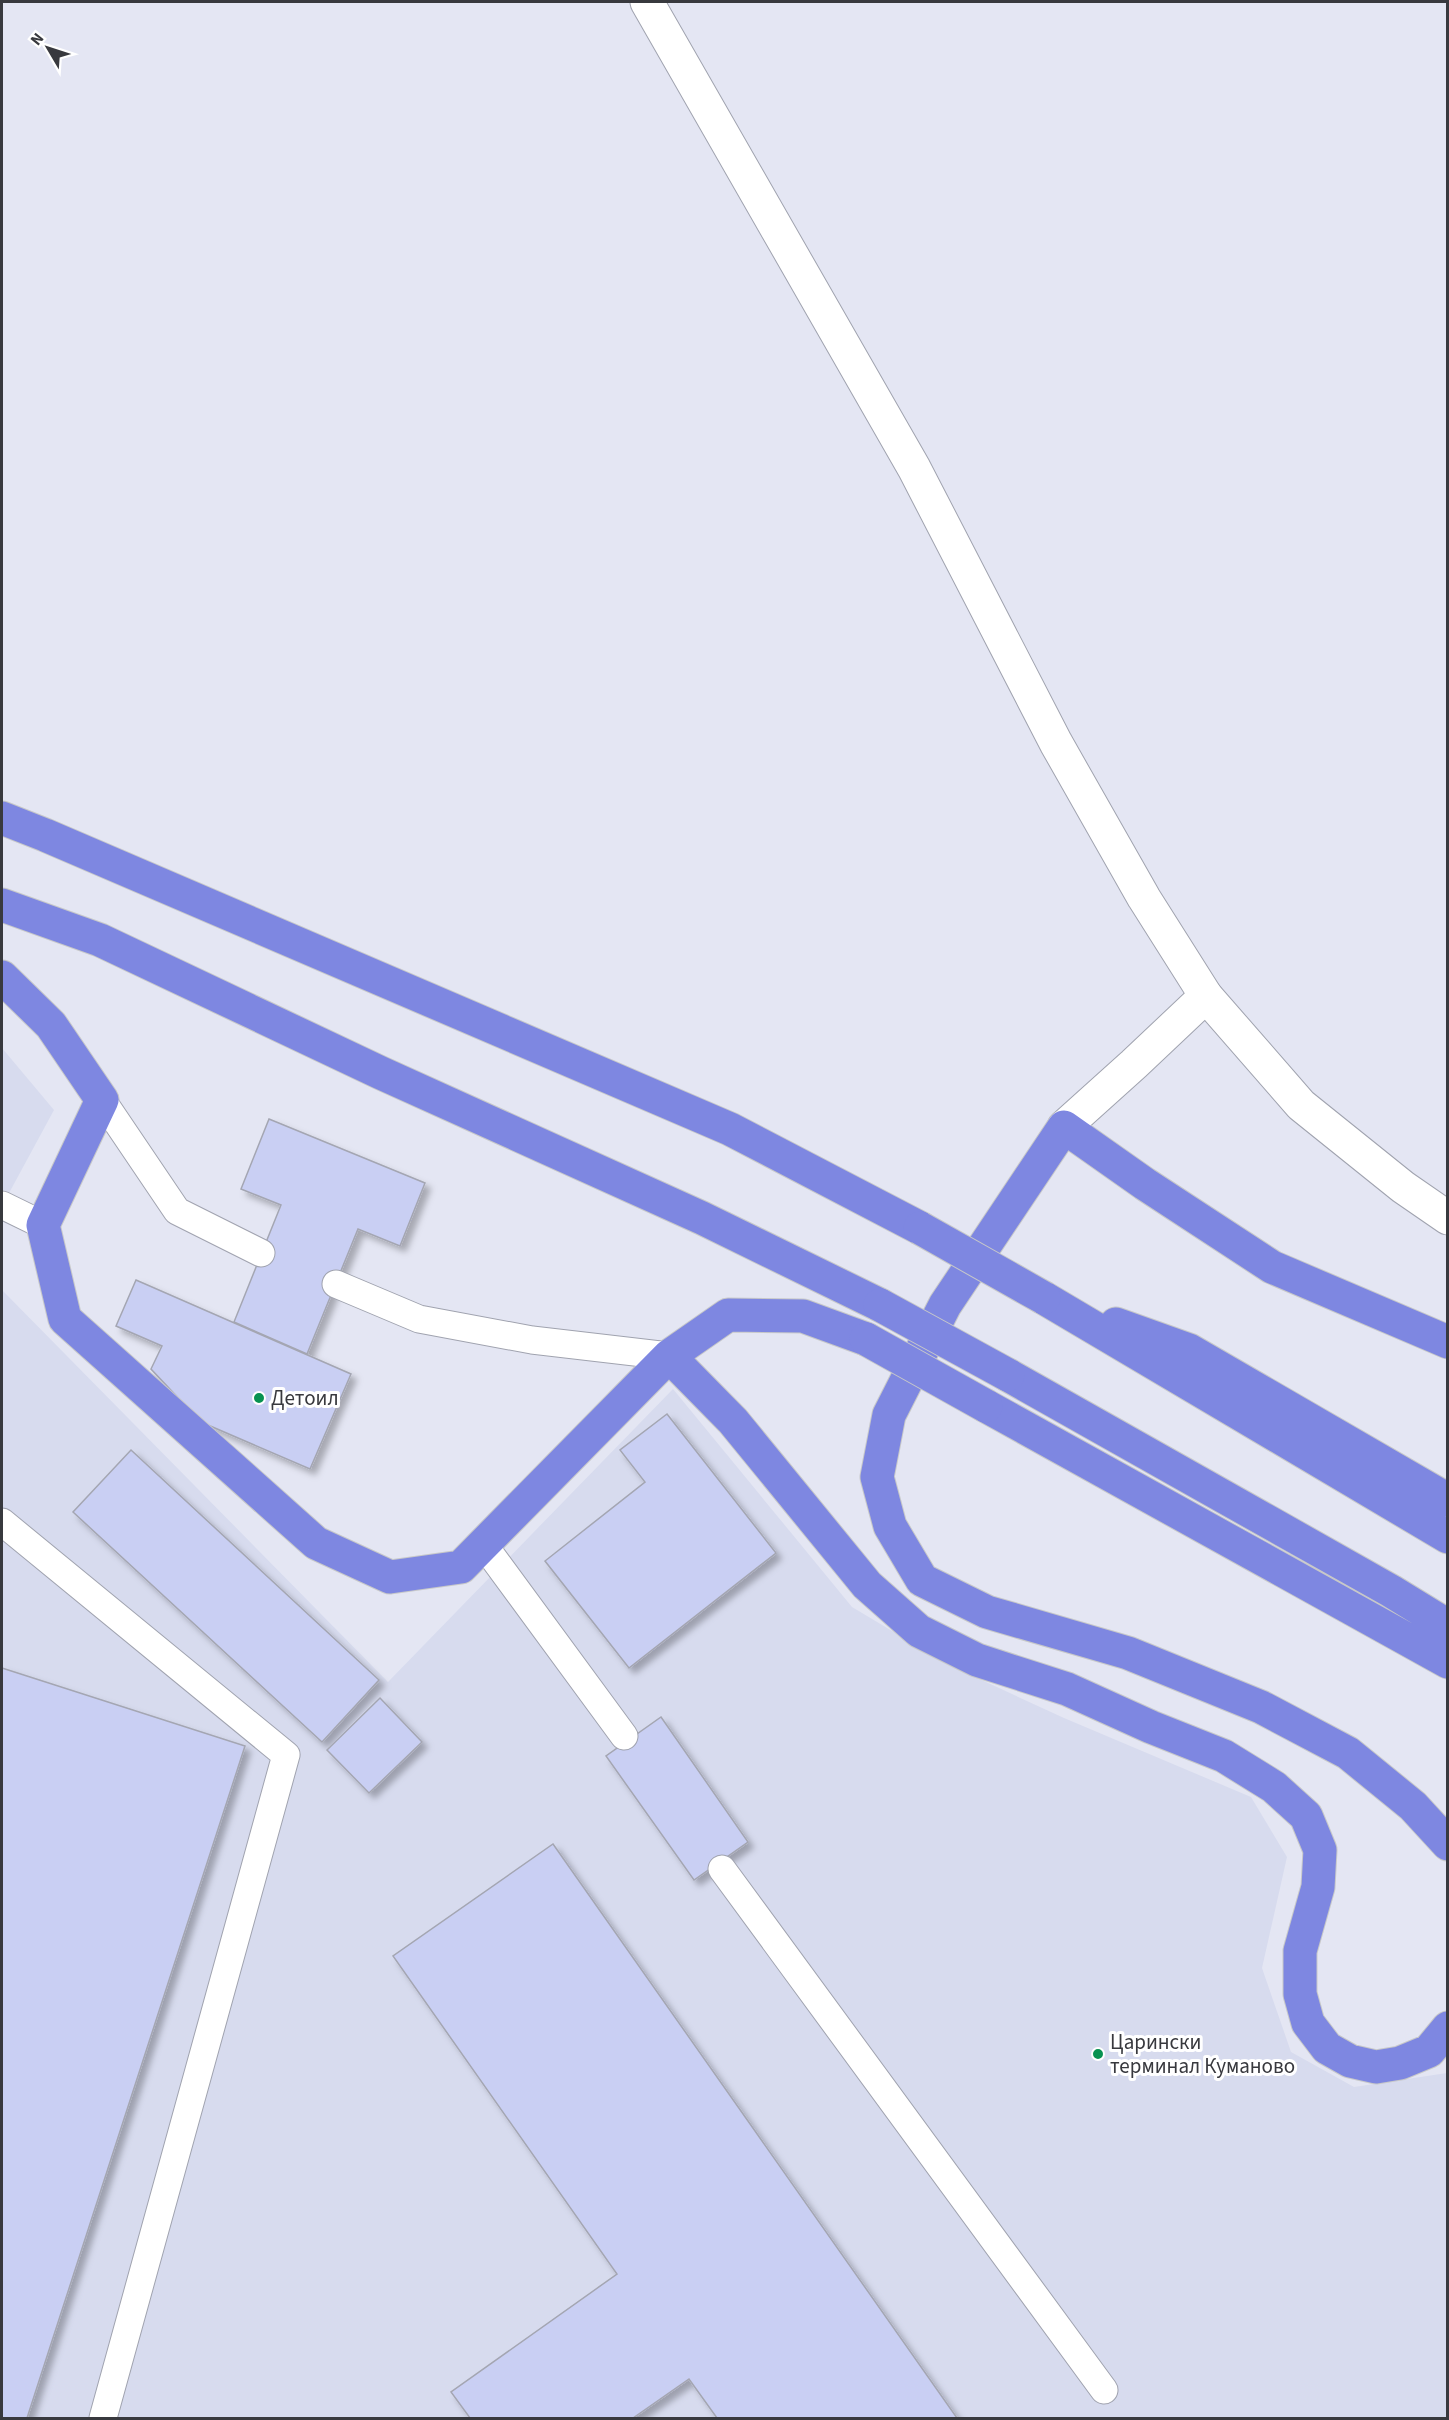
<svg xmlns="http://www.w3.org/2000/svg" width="1449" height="2420" font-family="'Source Sans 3',sans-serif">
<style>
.built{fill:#d7dbee}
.building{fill:#c9cff3;stroke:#a4a6b2;stroke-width:1.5;filter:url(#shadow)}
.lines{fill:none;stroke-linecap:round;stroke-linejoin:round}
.service-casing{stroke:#a0a3af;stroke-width:29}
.minor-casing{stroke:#a0a3af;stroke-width:35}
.secondary-casing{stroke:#a0a3af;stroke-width:35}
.motorway-casing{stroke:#c7c8c9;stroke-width:35}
.service{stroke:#fff;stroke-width:27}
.minor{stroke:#fff;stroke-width:33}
.secondary{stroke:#fff;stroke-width:33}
.motorway{stroke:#7e87e1;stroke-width:33}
.motorway-bridge-casing{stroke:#c7c8c9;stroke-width:35;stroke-linecap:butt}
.motorway-bridge{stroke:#7e87e1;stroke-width:33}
.poi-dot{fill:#089251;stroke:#fff;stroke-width:2}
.labels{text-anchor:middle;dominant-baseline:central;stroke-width:6;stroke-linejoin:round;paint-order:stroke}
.poi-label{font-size:21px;fill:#38393e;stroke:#fff;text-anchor:start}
</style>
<defs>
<filter id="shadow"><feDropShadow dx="5.5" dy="5.5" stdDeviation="3" flood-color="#0004"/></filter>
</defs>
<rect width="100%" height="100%" fill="#e4e6f3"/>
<path class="built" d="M2 1048 54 1110 2 1206Z
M2 1290 388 1682 673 1389 852 1607 949 1665 1064 1718 1251 1797 1287 1857 1262 1968 1291 2052 1354 2087 1447 2073V2418H2Z"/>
<path class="building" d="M269 1119 425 1183 400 1246 358 1229 307 1354 234 1322 281 1205 241 1189Z
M136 1280 351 1374 310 1469 201 1422 151 1369 162 1346 116 1326Z
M667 1414 776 1553 629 1668 545 1561 645 1482 620 1450Z
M131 1450 379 1680 322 1742 73 1512Z
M2 1668 245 1746 27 2418H2Z
M380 1698 422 1742 369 1793 327 1750Z
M661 1717 748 1842 694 1880 606 1756Z
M553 1844 957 2418H717L689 2379 633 2418H470L451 2392 617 2274 393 1956Z"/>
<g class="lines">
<defs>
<path id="service" d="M102 1100 177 1211 261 1253
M2 1205 43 1225
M336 1284 419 1319 532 1340 669 1356
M2 1522 286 1755 103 2418
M483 1544 624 1736
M722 1869 1104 2390"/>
<path id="minor" d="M1064 1127 1134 1064 1206 996"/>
<path id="secondary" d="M647 2 914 468 1056 743 1144 898 1206 996 1301 1105 1403 1187 1448 1218"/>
<path id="motorway" d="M2 818 45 835 730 1129 920 1228
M2 905 100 940 381 1073 702 1218 880 1305
M2 977 51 1025 102 1100 43 1225 65 1319 316 1543 390 1577 461 1567 669 1356 728 1315 803 1316 866 1339
M1044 1298 1448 1537
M1116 1324 1189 1350 1448 1500
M1448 1342 1272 1267 1145 1184 1064 1127 945 1305 889 1415 877 1477 890 1526 922 1580 987 1612 1128 1653 1261 1707 1348 1753 1413 1806 1448 1844
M669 1356 733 1421 867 1585 919 1631 977 1660 1067 1689 1151 1727 1224 1756 1274 1787 1306 1816 1320 1850 1318 1887 1300 1951V1994L1308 2023 1327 2048 1350 2061 1376 2067 1400 2063 1429 2051 1448 2028
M1008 1375 1391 1591 1448 1626
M986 1406 1448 1662"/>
</defs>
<use href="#service" class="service-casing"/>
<use href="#minor" class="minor-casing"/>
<use href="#secondary" class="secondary-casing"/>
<use href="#motorway" class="motorway-casing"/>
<use href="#service" class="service"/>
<use href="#minor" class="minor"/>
<use href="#secondary" class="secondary"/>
<use href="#motorway" class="motorway"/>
<defs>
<path id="motorway-bridge" d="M920 1228 1044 1298
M880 1305 1008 1375
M866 1339 986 1406"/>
</defs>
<use href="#motorway-bridge" class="motorway-bridge-casing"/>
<use href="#motorway-bridge" class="motorway-bridge"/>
</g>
<g class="poi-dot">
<circle cx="259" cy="1398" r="6"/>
<circle cx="1098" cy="2054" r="6"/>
</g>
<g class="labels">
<g class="poi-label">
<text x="271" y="1398">Детоил</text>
<text x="1110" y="2042">Царински<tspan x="1110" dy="24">терминал Куманово</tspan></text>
</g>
</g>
<rect width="1449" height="2420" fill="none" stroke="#38393e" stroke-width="6"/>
<g transform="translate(48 48) rotate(309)" stroke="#ffffff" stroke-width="4.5" paint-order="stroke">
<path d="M0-4.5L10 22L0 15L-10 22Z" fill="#38393e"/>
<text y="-9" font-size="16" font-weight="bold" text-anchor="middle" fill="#38393e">N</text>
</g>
</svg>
